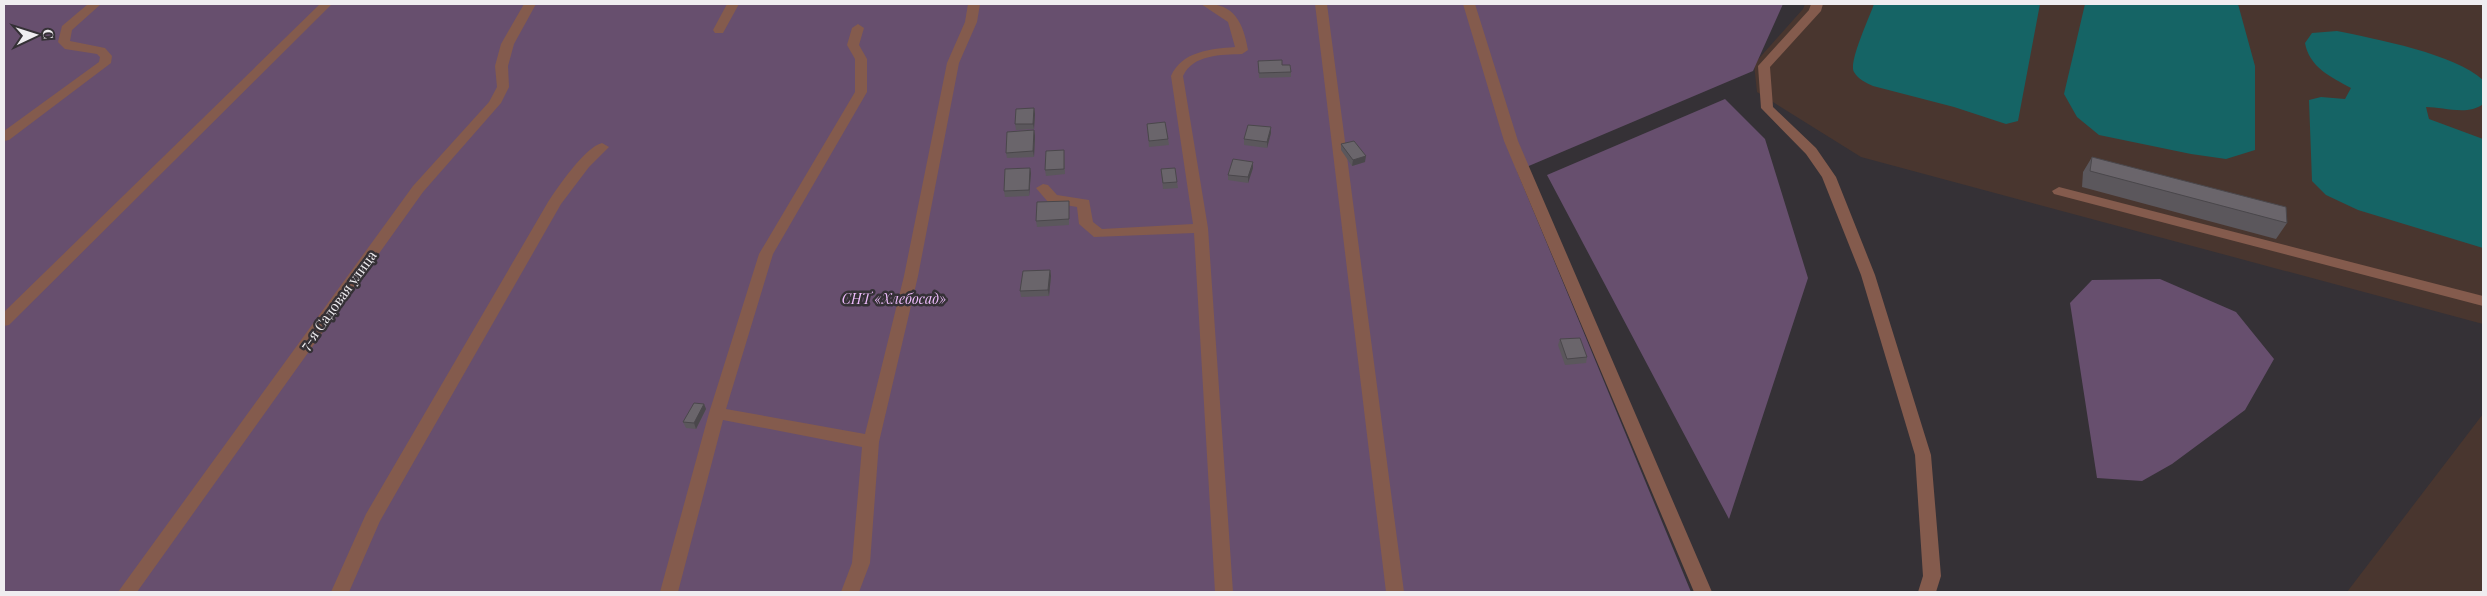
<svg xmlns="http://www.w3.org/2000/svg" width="2487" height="596" font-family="'Playfair Display',serif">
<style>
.industrial{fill:#49362f}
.green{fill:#674f6e}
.water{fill:#156465}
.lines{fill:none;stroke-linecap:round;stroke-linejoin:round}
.minor{fill:#845b4d;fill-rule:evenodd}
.wall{fill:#5b575c}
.shaded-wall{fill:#4a474b}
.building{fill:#6a656b;stroke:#4a474b}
.labels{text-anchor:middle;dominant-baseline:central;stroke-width:5;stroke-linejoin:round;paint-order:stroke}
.park-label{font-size:14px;font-style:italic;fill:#efbdfd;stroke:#353136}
.street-label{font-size:14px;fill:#efedf0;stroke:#353136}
</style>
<rect width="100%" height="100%" fill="#353136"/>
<path class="industrial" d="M1805 4H2483V324L1861 157 1757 92 1754 64 1803 9Z
M2483 414V592H2347Z"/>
<path class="green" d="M4 4H1783L1753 71 1517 171 1691 592H4Z
M1725 99 1765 139 1808 278 1729 519 1547 175Z
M2160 279 2236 312 2274 359 2245 410 2172 464 2142 481 2097 478 2070 303 2092 280Z"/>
<path class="water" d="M1874 4H2040L2018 121 2006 124 1954 107 1873 86C1866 83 1858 79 1854 72 1848 63 1870 16 1874 4Z
M2085 4H2238L2255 66V150L2226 159 2191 154 2099 135 2077 117 2064 94Z
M2337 31C2376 39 2455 54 2483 80V104C2468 116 2443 107 2426 107L2429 119 2483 139V248L2358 210 2326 195 2312 181 2309 100 2321 97 2345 99 2351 88C2331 77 2309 67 2305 43L2312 33Z"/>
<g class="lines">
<path class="minor" d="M88 4H101L72 30 70 41 105 48 112 56 111 63 9 140 4 141V131L99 62 100 57 97 54 65 49 58 42 62 26Z
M320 4H332L9 325 4 326V312Z
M524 4H536L514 44 508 66 509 87 501 103 423 192 137 592H118L413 186 489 102 497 87 495 66 501 44Z
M727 4H739L723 33H715L713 30Z
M968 4H980L977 22 959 63 918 276 879 442 870 563 859 592H841L852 563 862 447 723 420 678 592H660L709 413 759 254 855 92V59L847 45 852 28 858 24 864 28 859 45 867 59V92L773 254 726 409 865 434 904 276 947 63 965 22Z
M1201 4C1233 2 1243 21 1248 50L1242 54C1222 55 1193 54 1183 76L1208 228 1233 592H1215L1194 233 1094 237 1079 224 1077 207 1048 202 1036 188 1043 184 1048 185 1057 195 1089 200 1093 222 1102 229 1193 224 1171 76C1182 51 1211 49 1235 47L1228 22Z
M1315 4H1327L1404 592H1386Z
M1463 4H1475L1518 141 1712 592H1694L1504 141Z
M1811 4H1823L1821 11 1770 67 1773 107 1816 148 1836 177 1875 275 1931 455 1941 576 1936 592H1918L1923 576 1915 455 1861 275 1822 177 1806 154 1761 108 1758 66 1809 10Z
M602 143 609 147 589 167 561 204 380 521 349 592H331L366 514 548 202C558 187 585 147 602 143Z
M2059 187 2483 296V306L2054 194 2052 191Z"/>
</g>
<path class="wall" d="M1258 61 1282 65 1291 72V77L1259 78Z
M1034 108 1035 114 1034 129 1016 130 1015 124Z
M1147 124 1168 139 1169 145 1149 147Z
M1271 127V133L1267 148 1244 145V139Z
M1034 130 1035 136 1034 157 1007 158 1006 153Z
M1341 144 1365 162 1352 166 1341 150Z
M1064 150 1065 174 1046 176 1045 170Z
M2092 157 2287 223 2276 239 2082 187 2083 172Z
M1253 168 1248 183 1228 180V175Z
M1161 169 1177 182 1178 188 1163 189Z
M1031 173 1029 196 1005 197 1004 191Z
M1069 201V225L1037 227 1036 221Z
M1050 270 1051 276 1049 296 1021 297 1020 291Z
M1560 339 1587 357 1586 363 1565 365 1558 345Z
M704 404 706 409 696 429 686 428 683 422Z"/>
<path class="shaded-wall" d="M1034 108 1035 114 1034 129 1033 124Z
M1271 127V133L1267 148V142Z
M1034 130 1035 136 1034 157 1033 151Z
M1366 156 1365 162 1352 166 1353 160Z
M1253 162V168L1248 183V177Z
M1030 168 1031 173 1029 196V190Z
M1050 270 1051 276 1049 296 1048 290Z
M704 404 706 409 696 429 694 423Z"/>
<path class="building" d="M1282 60V65H1290L1291 72 1259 73 1258 61Z
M1034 108 1033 124H1015L1016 109Z
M1165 122 1168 139 1149 141 1147 124Z
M1248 125 1271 127 1267 142 1244 139Z
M1034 130 1033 151 1006 153 1007 132Z
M1354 141 1366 156 1353 160 1341 144Z
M1064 150V169L1045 170 1046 151Z
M2092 157 2286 207 2287 223 2090 171Z
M1233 159 1253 162 1248 177 1228 175Z
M1030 168 1029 190 1004 191 1005 169Z
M1175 168 1177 182 1163 183 1161 169Z
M1069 201V219L1036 221 1037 202Z
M1050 270 1048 290 1020 291 1023 271Z
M1580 338 1587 357 1567 359 1560 339Z
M694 403 704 404 694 423 683 422Z"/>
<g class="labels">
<g class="park-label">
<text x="894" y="298">СНТ «Хлебосад»</text>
</g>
<g class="street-label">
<text transform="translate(338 300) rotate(-54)">7-я Садовая улица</text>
</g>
</g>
<rect width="2487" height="596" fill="none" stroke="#efedf0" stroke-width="10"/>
<g transform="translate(35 35) rotate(86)" stroke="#353136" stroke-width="4" paint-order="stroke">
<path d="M0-4L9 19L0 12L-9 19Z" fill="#efedf0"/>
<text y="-8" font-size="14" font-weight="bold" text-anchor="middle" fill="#efedf0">С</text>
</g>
</svg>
